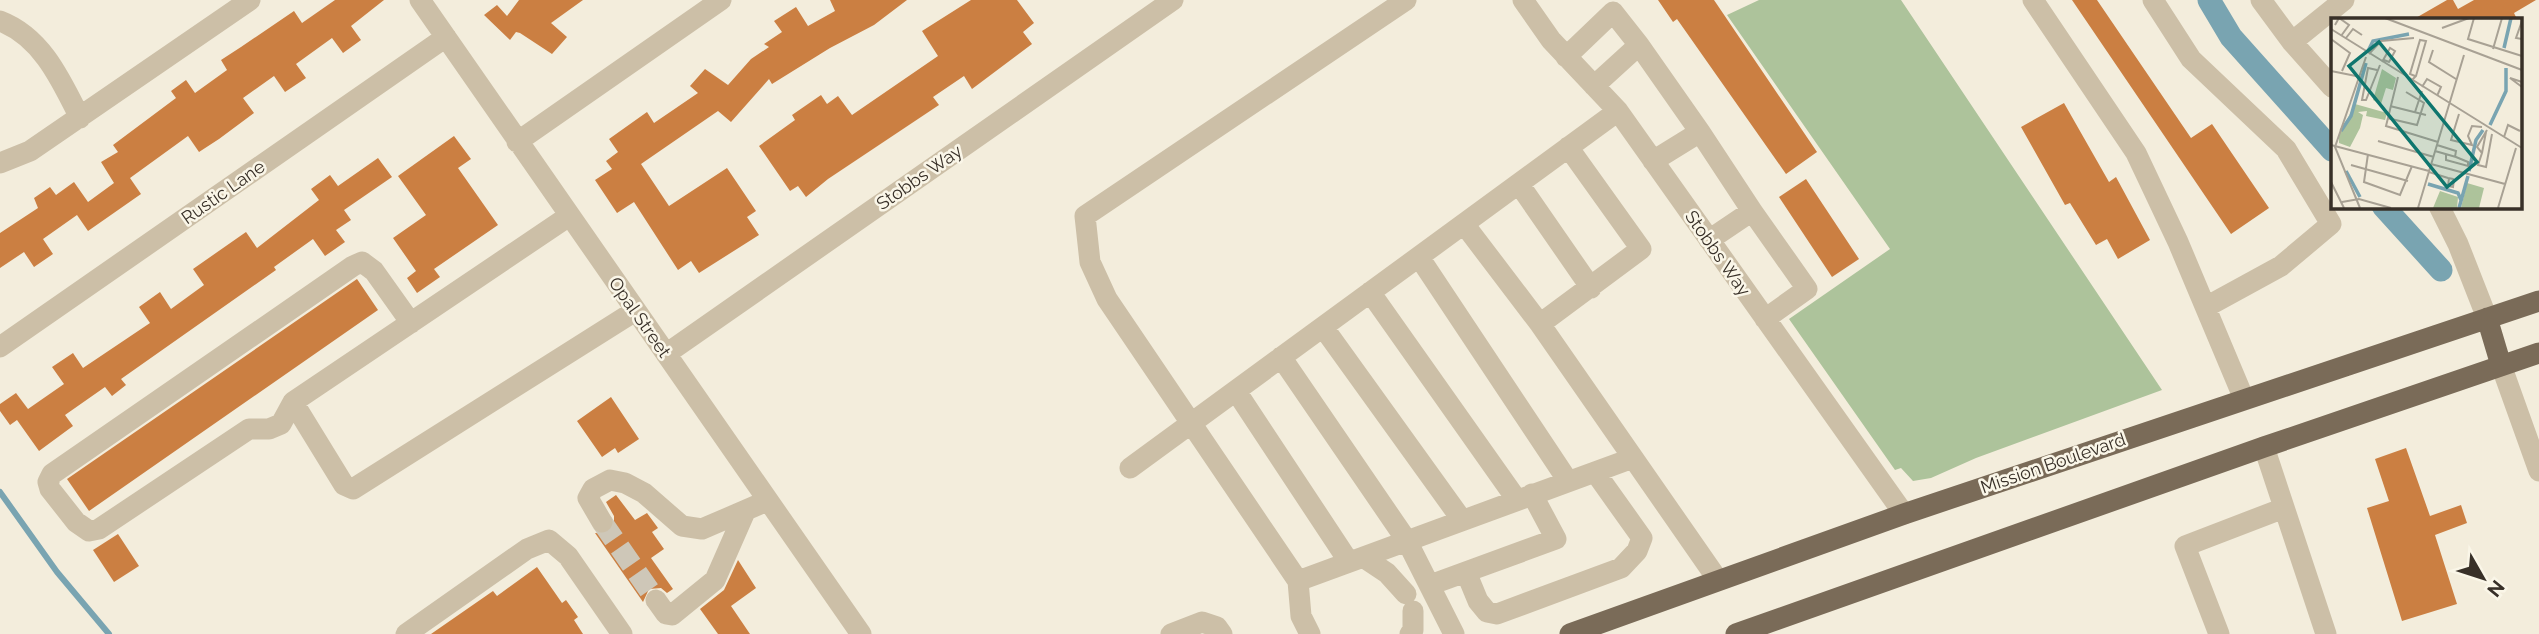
<svg xmlns="http://www.w3.org/2000/svg" width="2539" height="634" font-family="Raleway,sans-serif">
<style>
.green{fill:#adc39b}
.lines{fill:none;stroke-linecap:round;stroke-linejoin:round}
.stream{stroke:#79a4b1;stroke-width:6}
.canal{stroke:#79a4b1;stroke-width:23}
.building{fill:#cb7f42}
.minor-tunnel{stroke:#cec7b8;stroke-width:21;stroke-dasharray:21 10;stroke-linecap:butt}
.minor{stroke:#ccbfa7;stroke-width:21}
.major{stroke:#7a6b58;stroke-width:21}
.labels{text-anchor:middle;dominant-baseline:central;stroke-width:5;stroke-linejoin:round;paint-order:stroke}
.street-label{font-size:18px;fill:#383028;stroke:#faf6e8}
.inset-river{fill:none;stroke:#79a4b1;stroke-width:3.5}
.inset-road{fill:none;stroke:#a8a194;stroke-width:2}
.view{fill:#0f766e;fill-opacity:0.15;stroke:#0f766e;stroke-width:3.5}
.inset-edge{fill:none;stroke:#383028;stroke-width:3.5}
</style>
<rect width="100%" height="100%" fill="#f3eddc"/>
<path class="green" d="M1759 0H1901L2162 390 1976 458 1931 478 1913 481 1901 468 1895 470 1789 319 1890 249 1727 15Z"/>
<g class="lines">
<path class="stream" d="M0 492 57 572 109 634"/>
<path class="canal" d="M2209 0 2231 37 2332 150
M2383 206 2441 270"/>
</g>
<path class="building" d="M335 0H384L351 26 361 40 343 53 332 38 296 64 306 78 285 92 274 76 243 98 254 113 219 139 199 152 188 136 130 178 141 194 88 231 77 215 43 239 53 254 34 267 24 252 0 268V233L38 208 34 198 50 187 56 195 74 182 88 202 114 183 101 162 118 152 113 145 176 98 171 91 186 80 195 93 227 70 221 60 241 47 294 11 302 23Z
M519 0H583L551 23 567 37 552 54 520 33 516 32 510 40 484 15 497 5 507 16Z
M830 0H907L874 25 830 48 772 84 769 79 731 122 718 111 641 164 669 206 727 168 756 211 747 217 759 235 699 273 691 261 678 270 634 202 617 213 595 180 612 169 606 161 618 152 609 139 647 112 654 123 698 93 690 86 705 69 728 85 751 59 769 47 764 44 782 32 774 21 796 7 808 26 835 11Z
M971 0H1017L1034 23 1023 32 1032 44 972 89 964 76 933 97 939 105 828 179 806 197 798 186 790 191 759 146 795 120 792 115 821 95 827 104 838 96 852 115 938 56 922 31Z
M1658 0H1714L1817 152 1786 174 1677 19 1673 22Z
M2072 0H2097L2191 138 2212 124 2269 208 2231 234Z
M2447 0H2453L2458 9 2474 0H2536L2514 13 2517 19H2414Z
M2064 103 2109 182 2116 177 2150 240 2118 259 2107 239 2096 245 2070 203 2065 205 2021 127Z
M454 136 471 159 458 168 498 225 434 269 440 277 417 293 407 278 416 271 393 238 426 215 398 176Z
M378 158 392 177 344 210 351 220 336 230 345 242 325 256 313 239 274 267 276 270 121 379 126 385 112 396 105 387 65 415 73 426 39 451 17 420 10 425 0 411V404L16 393 28 409 64 384 52 367 73 353 83 368 150 323 139 307 160 292 171 309 204 285 193 269 246 232 257 248 319 200 311 189 330 175 338 186Z
M1806 179 1859 259 1832 277 1779 197Z
M357 279 378 310 89 511 67 479Z
M611 397 639 439 618 453 615 448 602 457 577 421Z
M2406 448 2430 516 2461 505 2467 523 2435 535 2457 604 2402 621 2367 508 2389 501 2375 459Z
M616 495 635 520 647 513 658 528 652 532 664 549 651 558 673 589 667 593 661 588 649 589 643 602 595 533 608 534 614 528V516L606 502Z
M118 534 139 566 114 582 93 550Z
M738 560 756 588 731 606 750 634H718L700 609 724 590Z
M537 567 562 603 566 600 578 617 574 620 583 634H431L493 591 497 596Z"/>
<g class="lines">
<path class="minor-tunnel" d="M602 522 656 600"/>
<path class="minor" d="M420 0 861 634
M1406 0 1085 216 1090 262 1107 299 1298 581 1633 458
M1523 0 1551 40 1618 111 1904 514
M2033 0 2136 153 2178 242 2244 399
M2153 0 2191 59 2286 149 2331 224 2281 266 2206 307
M2261 0 2292 42 2332 87
M0 21C42 37 61 80 80 118
M2292 42 2344 0
M1566 57 1613 12 1639 45
M1594 86 1639 45 1700 132
M517 142 721 0
M1653 161 1700 132 1752 211
M0 163 30 151 250 0
M1519 184 1591 288
M2439 206 2458 244 2487 318
M1464 224 1540 324 1641 249 1568 147
M1709 240 1752 211 1807 289 1765 319
M1419 257 1568 481
M1370 292 1517 500
M411 323 374 271 362 262 353 266 52 474 48 482 50 489 76 522 89 531 99 529 249 429H269L281 424 293 402 569 216
M1540 324 1718 580
M1323 327 1462 520
M0 347 446 37
M666 354 1173 0
M1281 357 1407 541 1454 634
M2501 365 2539 471
M1236 391 1349 562
M293 402 344 485 353 489 635 311
M2264 447 2326 634
M1130 468 1618 111
M602 522 588 498 593 489 610 480 625 483 644 493 682 526 702 529 767 501
M1363 557 1387 573 1406 594
M1466 572 1478 601 1487 612 1497 614 1621 568 1637 551 1642 538 1595 472
M1298 581 1301 616 1310 634
M1430 585 1556 539 1532 494
M656 600 666 614 672 615 715 580 744 514
M406 634 527 549 549 540 568 556 622 634
M1171 634 1202 622 1217 627 1222 634
M1410 634 1413 630V611
M2219 634 2185 546 2284 508"/>
<path class="major" d="M2487 318 2501 365
M1570 634 1904 514 2539 301
M1736 634 2264 447 2539 353"/>
</g>
<g class="labels">
<g class="street-label">
<text transform="translate(919 177) rotate(-35)">Stobbs Way</text>
<text transform="translate(223 192) rotate(-35)">Rustic Lane</text>
<text transform="translate(1718 253) rotate(55)">Stobbs Way</text>
<text transform="translate(640 317) rotate(55)">Opal Street</text>
<text transform="translate(2053 463) rotate(-19)">Mission Boulevard</text>
</g>
</g>
<g transform="translate(2331 18)">
<rect width="191" height="191" fill="#f3eddc"/>
<path d="M51 51 65 60 62 72 55 70 50 86 42 82ZM24 86 56 95 54 102 35 98 36 93 27 94 32 97 29 110 19 129 8 125V117ZM136 165 153 170 148 190H130ZM109 173 127 179 126 190H102Z" fill="#adc39b"/>
<path class="inset-river" d="M173 30 180 0M37 33 42 23 78 16M159 107 175 73V50M10 113 20 98 35 45M15 153 29 179M138 153 145 122 152 112M97 166 127 175 130 182M128 190 137 158"/>
<path class="inset-road" d="M54 0 191 52M143 0 137 21 191 38M191 3 185 20 191 21M4 7 8 0 18 7 10 18M111 10 138 0M0 11 191 130M15 20 22 11 31 17M0 21 19 35 11 53M162 31 171 0M102 32 98 44 125 61M38 36 50 23 83 20M51 44 59 30 64 33 58 44 53 42M46 52 37 50 31 82H35L49 47M0 53 30 59M67 59 55 108 107 124M81 62 85 58 95 23 89 22 79 56 84 58M191 64 179 60 191 69M91 69 96 61 110 69 106 78M59 88 95 97M84 94 91 73M128 96 120 122 141 127 137 118 141 108 151 109M56 100 86 107 93 85 75 74M156 112 146 129 151 135 147 147 155 149 161 116M173 119 177 107 189 113M47 123 103 139M0 127 98 153M106 127 125 133 124 139M104 133 125 139 137 144V148L115 142V137M151 135 155 114M37 136 33 164 69 177 81 148M100 146 174 166M20 147 77 163M98 154 117 160 122 161 123 162 122 169 117 168 118 160M0 164 13 190M11 184 28 181 60 190M29 190 4 129 35 39M87 190 133 37M167 190 185 130"/>
<path class="view" d="M48 24 146 144 116 169 18 48Z"/>
<rect width="191" height="191" class="inset-edge"/>
</g>
<g transform="translate(2483 578) rotate(129)" stroke="#faf6e8" stroke-width="5" paint-order="stroke">
<path d="M0-5L12 26L0 18L-12 26Z" fill="#383028"/>
<text y="-10" font-size="19" font-weight="bold" text-anchor="middle" fill="#383028">N</text>
</g>
</svg>
